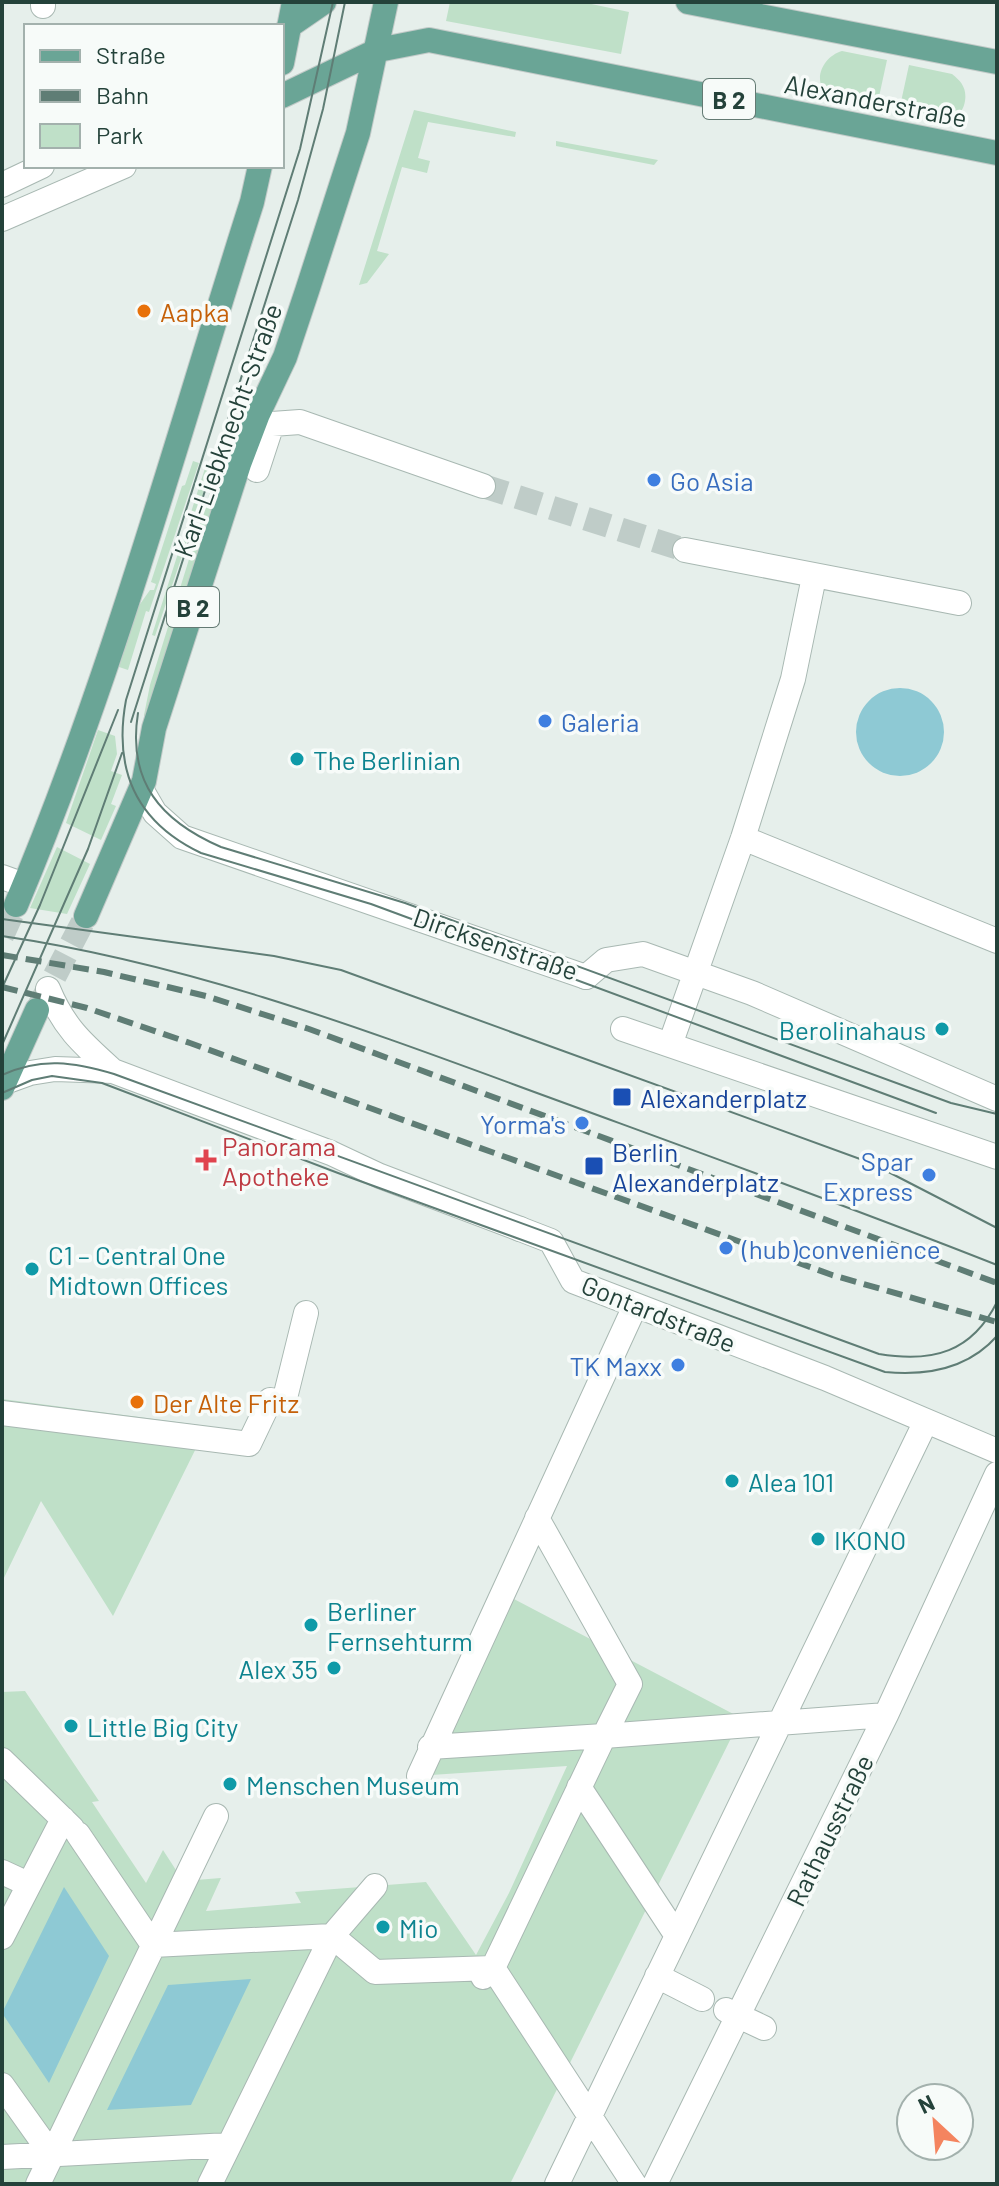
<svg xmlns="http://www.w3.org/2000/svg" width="999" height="2186" font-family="Barlow,sans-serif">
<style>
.green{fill:#bfe0c8}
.water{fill:#8ec9d4}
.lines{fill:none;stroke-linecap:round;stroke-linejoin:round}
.pedestrian-tunnel{stroke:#bfccc8;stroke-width:24;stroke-dasharray:24 12;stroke-linecap:butt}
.primary-tunnel{stroke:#bfccc8;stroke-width:24;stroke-dasharray:24 12;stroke-linecap:butt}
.pedestrian-casing{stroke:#a8b8b2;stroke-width:26}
.minor-casing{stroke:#a8b8b2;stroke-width:26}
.tertiary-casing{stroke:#a8b8b2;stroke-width:26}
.primary-casing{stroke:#c2cac8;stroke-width:26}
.pedestrian{stroke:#fff;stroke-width:24}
.minor{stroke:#fff;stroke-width:24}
.tertiary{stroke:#fff;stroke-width:24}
.primary{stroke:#6aa596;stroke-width:24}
.tram{stroke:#5f7d75;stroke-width:2}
.rail{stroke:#5f7d75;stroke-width:6;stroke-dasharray:16 8;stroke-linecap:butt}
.food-dot{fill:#e8710a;stroke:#f7fbf9;stroke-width:3}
.shop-dot{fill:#3f7fe0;stroke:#f7fbf9;stroke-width:3}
.culture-dot{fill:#0f9aa8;stroke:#f7fbf9;stroke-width:3}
.transit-dot{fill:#1a4fb4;stroke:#f7fbf9;stroke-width:3}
.health-dot{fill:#e0444e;stroke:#f7fbf9;stroke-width:3}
.labels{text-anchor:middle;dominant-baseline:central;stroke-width:7;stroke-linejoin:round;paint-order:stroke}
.shield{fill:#f7fbf9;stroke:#637a73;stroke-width:2}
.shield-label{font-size:24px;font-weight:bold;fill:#24423a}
.street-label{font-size:26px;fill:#24423a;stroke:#f7fbf9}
.food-label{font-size:26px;fill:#c56008;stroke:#f7fbf9;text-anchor:start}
.shop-label{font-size:26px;fill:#366cbe;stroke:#f7fbf9;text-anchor:start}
.culture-label{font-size:26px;fill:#0d838f;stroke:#f7fbf9;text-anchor:start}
.transit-label{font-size:26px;fill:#164399;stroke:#f7fbf9;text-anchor:start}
.health-label{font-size:26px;fill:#be3a42;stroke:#f7fbf9;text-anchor:start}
</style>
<rect width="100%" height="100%" fill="#e6efeb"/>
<path class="green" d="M450 2H582L629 12 621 54 446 21Z
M842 51 887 60 877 106C864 104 846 103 834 98 809 86 821 57 842 51Z
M909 65 952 74C961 81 967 88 965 101 960 132 919 116 899 111Z
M414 110 516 132 515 137 428 122 418 158 430 161 427 173 402 167 377 251 389 254 367 283 359 285Z
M556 141 658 160 654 165 556 146Z
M193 461 199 463 149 612 146 611 128 670 119 667 138 607 150 590H154L156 584 151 582 182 486 185 485Z
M206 465 212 467 155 636 152 635Z
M217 469 225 472 145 736 144 715 150 685Z
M98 730 115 736 117 754 111 771 122 775 111 804 116 806 101 840 66 823Z
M57 847 90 864 67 914 30 908Z
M2 1399 207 1426 113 1616 41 1501 2 1582Z
M512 1598 741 1718 510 2184H2V1692L25 1691 99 1801 92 1802 146 1883 163 1850 183 1881 221 1878 206 1911 301 1903 295 1892 426 1882 476 1955 509 1893 567 1766 431 1775Z"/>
<path class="water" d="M856 732a44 44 0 1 1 88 0a44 44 0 1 1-88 0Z
M64 1887 109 1956 49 2083 2 2013Z
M251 1979 191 2105 107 2110 168 1985Z"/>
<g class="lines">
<path class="pedestrian-tunnel" d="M483 486 685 550"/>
<path class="primary-tunnel" d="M2 936 16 905
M38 1008 86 916"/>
<defs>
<path id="pedestrian" d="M257 470 272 424 300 422 483 486
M685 550 959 603
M743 838 997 941
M586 977 606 960 643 954 752 993 997 1099
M623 1029 997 1157
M670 1045 743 838 793 679 814 577
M520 1229 551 1241 573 1281 825 1378 997 1451
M2 1413 249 1444 270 1400 284 1402 306 1313
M430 1747 604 1736 630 1684 537 1518
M2 1760 72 1828
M419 1776 635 1306
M579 1787 677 1936
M78 1834 153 1945 332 1936 375 1972 493 1968 634 2184
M2 1872 28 1884
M2 1937 63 1819
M657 1976 702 1999
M483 1977 493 1968 604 1736 886 1715
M726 2010 764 2028
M2 2085 52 2155
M2 2157 229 2145
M38 2184 216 1816
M210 2184 332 1936 375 1886
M557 2184 926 1421
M655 2184 886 1715 997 1474"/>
<path id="minor" d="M43 6V2
M141 789 155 813 182 837 586 977
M2 877 24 885
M48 989C64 1028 83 1044 113 1071
M5 1082 30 1073 55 1069 113 1071 331 1153 380 1176 520 1229"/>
<path id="tertiary" d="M2 185 42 166
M2 219 124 166"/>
<path id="primary" d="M688 2 997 62
M289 26 324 2
M282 63 294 2
M282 96 378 50 429 40 997 153
M16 905C112 678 177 437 252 202L260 166
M86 916 144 781 154 728 239 464 258 414 285 357 307 291 358 133 386 2
M2 1088 37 1010"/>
</defs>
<use href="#pedestrian" class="pedestrian-casing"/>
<use href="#minor" class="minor-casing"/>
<use href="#tertiary" class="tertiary-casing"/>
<use href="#primary" class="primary-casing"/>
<use href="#pedestrian" class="pedestrian"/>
<use href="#minor" class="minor"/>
<use href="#tertiary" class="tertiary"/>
<use href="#primary" class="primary"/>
<path class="tram" d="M333 2 300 149 126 700C113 770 136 822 201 853L371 904 936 1113
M138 713C127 782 161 821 221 847L405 903 951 1103 997 1114
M131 722 298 200 323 109 345 2
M2 919 274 956 341 970 871 1163 997 1228
M2 936C193 964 368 1031 548 1097 698 1152 848 1206 997 1265
M2 988 40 905 118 710
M2 1045 88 849 122 753
M2 1075C41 1057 74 1062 114 1074L879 1354C933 1363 972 1352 997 1302
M2 1093 32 1080 52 1076 102 1083 338 1173 885 1372C927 1376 968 1369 997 1336"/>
<path class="rail" d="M2 955 104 972 206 996 309 1029 997 1283
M2 987 87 1008 190 1043 832 1275 997 1322"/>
</g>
<g class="food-dot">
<circle cx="144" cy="311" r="8"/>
<circle cx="137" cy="1402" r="8"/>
</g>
<g class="shop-dot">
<circle cx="654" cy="480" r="8"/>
<circle cx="545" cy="721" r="8"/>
<circle cx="582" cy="1123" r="8"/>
<circle cx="929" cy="1175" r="8"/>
<circle cx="726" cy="1248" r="8"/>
<circle cx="678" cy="1365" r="8"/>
</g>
<g class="culture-dot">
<circle cx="297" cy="759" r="8"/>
<circle cx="942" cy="1029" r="8"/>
<circle cx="32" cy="1269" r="8"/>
<circle cx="732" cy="1481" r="8"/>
<circle cx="818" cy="1539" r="8"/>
<circle cx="311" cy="1625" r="8"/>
<circle cx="334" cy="1668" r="8"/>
<circle cx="71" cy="1726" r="8"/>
<circle cx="230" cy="1784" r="8"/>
<circle cx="383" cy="1927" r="8"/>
</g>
<g class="transit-dot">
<rect x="612" y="1087" width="20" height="20" rx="4"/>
<rect x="584" y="1156" width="20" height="20" rx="4"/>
</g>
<path class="health-dot" d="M202 1148h8v8h8v8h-8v8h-8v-8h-8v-8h8z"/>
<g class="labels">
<g class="shield">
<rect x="703" y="79" width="52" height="40" rx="6"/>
<rect x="167" y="587" width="52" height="40" rx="6"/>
</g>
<g class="shield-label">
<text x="729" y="99">B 2</text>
<text x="193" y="607">B 2</text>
</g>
<g class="street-label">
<text transform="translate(876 100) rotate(11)">Alexanderstraße</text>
<text transform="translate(227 430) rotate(-70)">Karl-Liebknecht-Straße</text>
<text transform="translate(496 943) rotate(19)">Dircksenstraße</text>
<text transform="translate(659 1313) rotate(22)">Gontardstraße</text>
<text transform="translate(829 1830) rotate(-64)">Rathausstraße</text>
</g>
<g class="food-label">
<text x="160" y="311">Aapka</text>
<text x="153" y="1402">Der Alte Fritz</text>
</g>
<g class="shop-label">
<text x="670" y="480">Go Asia</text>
<text x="561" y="721">Galeria</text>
<text x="566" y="1123" text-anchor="end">Yorma's</text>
<text x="913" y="1160" text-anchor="end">Spar<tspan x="913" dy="30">Express</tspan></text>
<text x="742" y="1248">(hub)convenience</text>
<text x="662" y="1365" text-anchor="end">TK Maxx</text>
</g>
<g class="culture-label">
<text x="313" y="759">The Berlinian</text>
<text x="926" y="1029" text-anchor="end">Berolinahaus</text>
<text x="48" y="1254">C1 – Central One<tspan x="48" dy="30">Midtown Offices</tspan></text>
<text x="748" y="1481">Alea 101</text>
<text x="834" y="1539">IKONO</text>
<text x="327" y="1610">Berliner<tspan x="327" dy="30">Fernsehturm</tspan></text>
<text x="318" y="1668" text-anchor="end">Alex 35</text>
<text x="87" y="1726">Little Big City</text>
<text x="246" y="1784">Menschen Museum</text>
<text x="399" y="1927">Mio</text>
</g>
<g class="transit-label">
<text x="640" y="1097">Alexanderplatz</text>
<text x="612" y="1151">Berlin<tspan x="612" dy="30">Alexanderplatz</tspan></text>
</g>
<g class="health-label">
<text x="222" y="1145">Panorama<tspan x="222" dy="30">Apotheke</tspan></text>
</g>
</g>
<rect width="999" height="2186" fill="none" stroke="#24423a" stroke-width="8"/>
<rect x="24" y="24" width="260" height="144" fill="#f7fbf9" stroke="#a3b1ad" stroke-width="2"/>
<rect x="40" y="50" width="40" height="12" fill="#6aa596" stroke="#a3b1ad" stroke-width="2"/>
<text x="96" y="64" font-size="24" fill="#24423a">Straße</text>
<rect x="40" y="90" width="40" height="12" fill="#5f7d75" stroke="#a3b1ad" stroke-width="2"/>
<text x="96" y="104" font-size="24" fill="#24423a">Bahn</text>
<rect x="40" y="124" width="40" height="24" fill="#bfe0c8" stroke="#a3b1ad" stroke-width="2"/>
<text x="96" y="144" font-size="24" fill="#24423a">Park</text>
<g transform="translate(935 2122) rotate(334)"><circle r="38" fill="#f7fbf9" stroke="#a3b1ad" stroke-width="2"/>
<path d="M0-6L14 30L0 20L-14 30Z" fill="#f4845f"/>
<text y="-12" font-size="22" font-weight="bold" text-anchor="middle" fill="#24423a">N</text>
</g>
</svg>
